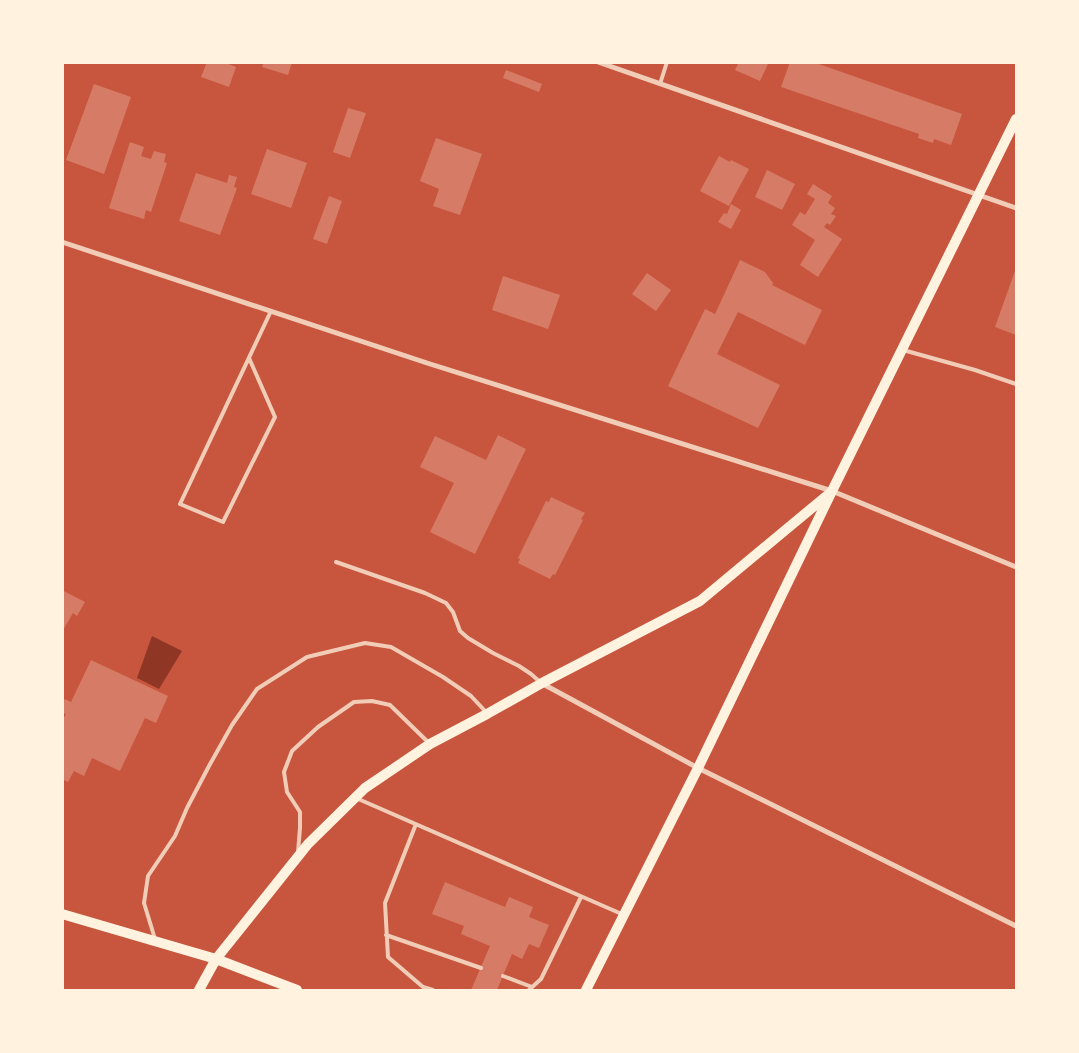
<svg xmlns="http://www.w3.org/2000/svg" width="1079" height="1053" font-family="Arial,sans-serif">
<style>
.water{fill:#8f3625}
.building{fill:#d67c66}
.lines{fill:none;stroke-linecap:round;stroke-linejoin:round}
.service{stroke:#f1ccb7;stroke-width:4}
.minor{stroke:#f1ccb7;stroke-width:5}
.secondary{stroke:#fff3e0;stroke-width:10}
</style>
<rect width="100%" height="100%" fill="#c8553d"/>
<path class="water" d="M152 636 182 651 159 689 137 678Z"/>
<path class="building" d="M207 62H223L236 67 229 87 201 77Z
M264 62H292L288 75 262 67Z
M739 62H769L760 81 735 70Z
M790 62H813L962 114 951 145 934 139 933 143 918 138 919 134 781 87Z
M506 70 542 84 539 92 503 78Z
M94 84 131 97 104 174 66 160Z
M348 108 366 113 350 158 333 152Z
M436 138 482 154 460 215 433 206 439 189 420 181Z
M130 142 144 147 141 156 151 159 154 151 166 154 164 162 167 163 151 212 146 210 144 219 109 208Z
M267 149 307 163 291 208 251 194Z
M719 156 730 162 731 160 749 169 729 206 700 191Z
M767 170 795 184 782 210 755 197Z
M196 173 227 183 229 175 237 177 234 187 237 188 220 235 179 221Z
M813 184 832 196 828 203 835 208 831 214 836 216 830 225 827 223 824 227 842 239 818 277 800 265 815 240 792 225 800 212 805 215 815 199 807 194Z
M329 196 342 201 327 244 313 239Z
M731 204 741 210 731 229 718 222 724 213 727 214Z
M740 260 765 272 773 283 772 285 822 310 805 345 738 312 717 354 780 385 758 428 668 386 705 309 715 314Z
M1016 268V335L995 327Z
M647 273 671 290 656 311 632 294Z
M503 276 560 295 548 329 492 310Z
M498 435 526 449 475 554 430 532 454 483 420 467 435 436 486 460Z
M551 497 585 513 581 519 583 520 555 575 553 574 550 579 518 563 520 559 518 558 546 501 549 502Z
M62 590 85 602 77 616 73 613 62 632Z
M91 660 168 696 156 723 145 718 120 771 92 758 84 776 74 771 68 782 62 779V721L66 714 62 713V704L65 699 71 702Z
M445 882 505 907 509 897 533 907 529 917 549 925 539 948 529 944 522 959 512 954 497 990H471L490 946 461 934 464 926 432 914Z"/>
<g class="lines">
<path class="service" d="M660 84 667 62
M903 350 975 370 1016 384
M249 358 275 417 223 522 180 504 271 311
M336 562 425 593 446 603 453 612 460 631 468 638 493 653 519 666 531 674 540 682
M356 798 624 915
M416 824 385 903 388 957 423 987 433 990
M298 852 300 828V812L287 792 284 772 292 751 318 727 354 702 372 701 390 705 430 744
M386 935 481 968
M155 939 144 903 148 876 175 836 187 808 209 766 232 725 257 689 307 657 365 643 391 647 443 677 471 696 486 712
M503 976 532 987
M529 990 541 979 581 897"/>
<path class="minor" d="M598 62 1016 208
M62 242 427 363 832 491 1016 567
M543 684 698 768 1016 926"/>
<path class="secondary" d="M62 914 216 959 297 990
M199 990 216 959 308 844 365 788 430 744 487 714 542 683 700 601 830 493
M586 990 698 768 832 491 1016 119"/>
</g>
<rect width="1079" height="1053" fill="none" stroke="#fff3e0" stroke-width="128"/>
</svg>
